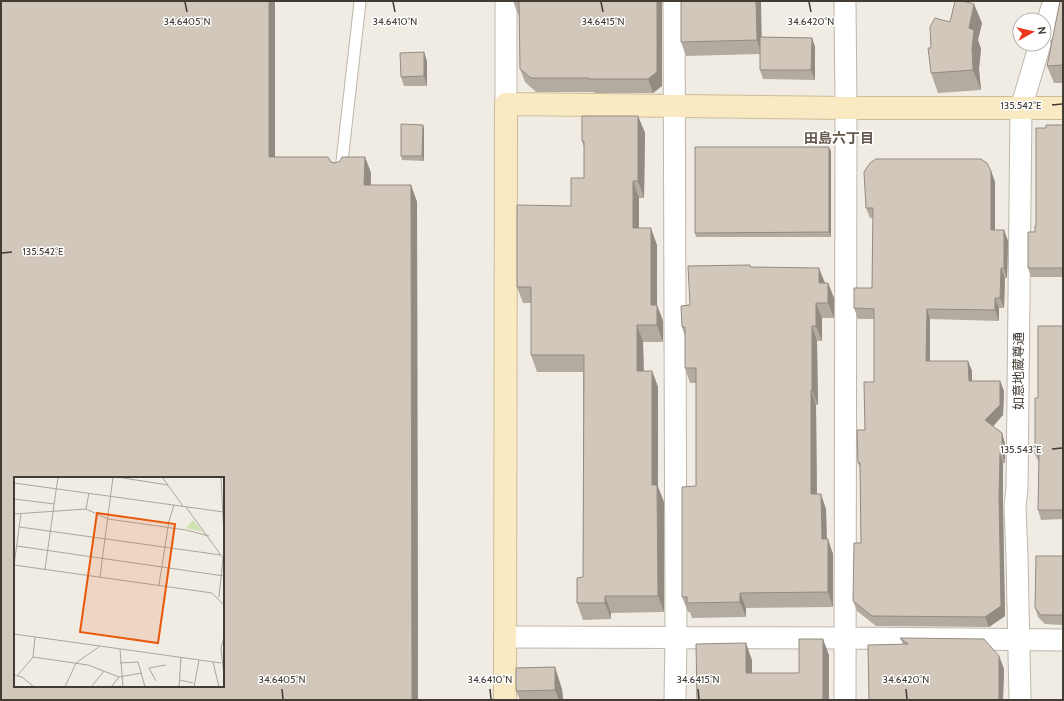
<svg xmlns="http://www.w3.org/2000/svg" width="1064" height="701" font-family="Cabin,'Noto Sans JP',sans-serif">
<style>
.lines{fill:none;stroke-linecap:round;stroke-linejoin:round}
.lane-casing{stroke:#beb6aa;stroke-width:13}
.street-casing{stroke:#beb6aa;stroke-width:23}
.secondary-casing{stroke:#cdbc96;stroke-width:24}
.lane{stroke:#fff;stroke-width:11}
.street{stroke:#fff;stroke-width:21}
.secondary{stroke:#faeac4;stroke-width:22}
.wall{fill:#b4aba0}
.shaded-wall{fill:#928b82}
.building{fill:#d1c7ba;stroke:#928b82;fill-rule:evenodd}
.ticks{fill:none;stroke:#423c34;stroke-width:1.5}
.labels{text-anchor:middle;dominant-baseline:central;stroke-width:3;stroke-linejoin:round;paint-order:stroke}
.street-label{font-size:13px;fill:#423c34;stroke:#fff}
.neighbourhood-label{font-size:14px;font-weight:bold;fill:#64594c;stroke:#fff}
.inset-road{fill:none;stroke:#aaa69e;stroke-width:1}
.view{fill:#e8590c;fill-opacity:0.15;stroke:#e8590c;stroke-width:2}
.inset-edge{fill:none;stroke:#423c34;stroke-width:2}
.ticks-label{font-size:10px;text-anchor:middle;fill:#423c34;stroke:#fff;stroke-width:3;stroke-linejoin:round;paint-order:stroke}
</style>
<rect width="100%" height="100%" fill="#f0ece4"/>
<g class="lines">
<defs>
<path id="lane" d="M341 170 360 2"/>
<path id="street" d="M506 1V104
M674 1 676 638 675 700
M1044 32 1054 1
M505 637 845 638 1063 640
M845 700 846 108 845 1
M1020 700 1017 557 1015 506 1017 489 1021 108 1040 44"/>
<path id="secondary" d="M505 700 506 104 846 108H1063"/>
</defs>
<use href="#lane" class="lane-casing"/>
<use href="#street" class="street-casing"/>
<use href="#secondary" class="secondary-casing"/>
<use href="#lane" class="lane"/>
<use href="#street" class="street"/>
<use href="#secondary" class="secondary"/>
</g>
<path class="wall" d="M1 1H353V2H275V157L331 162 335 163 365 157 371 173V185H411L417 202 418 700Z
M366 1H424V2H367Z
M513 1H662V86L653 93H594V92H536L525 82 520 69 519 15 518 14Z
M1063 1V83H1054L1047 66Z
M950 22 982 23 978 40 981 49 979 69 981 90 938 93 931 73V48Z
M762 37 812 38 815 47V80L763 79 760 70V54L686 56 681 42Z
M424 52 427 62V86H404L401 77Z
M638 116 645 133 644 198H639V228L657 245V305L663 321V342H643L644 371H652L658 387V487L664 502V612L611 613V619L583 620 577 603 583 577V372H537L531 355V303H523L517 287 571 206 584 178V147L582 141Z
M423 125 424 129V161L402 160 401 156Z
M1063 125V277H1031L1028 268 1036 226 1046 128Z
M831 151V237H696L695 233Z
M991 171 995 182V230H1004L1008 241 1007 278H1005L1004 308H999V321L930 319V361H968L972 371V381H1000L1004 391 1003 415 993 426 1002 433 1005 444V463H1003V506L1005 616 989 627 876 626 857 611 853 601 861 543 860 468 858 463 865 430 874 382V319H858L854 308 872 288 873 218H870L866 208Z
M750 267 825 283H828L834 298V318H822V341H817L818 405H816L817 494 826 509 827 539 833 554V607L746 608V617L692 618 690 612H688L682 597 696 486V383H690L685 368V336L682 327 690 305Z
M1063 326V519L1041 520 1038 510 1039 463 1035 454 1038 398Z
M1063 556V625L1045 624 1038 617 1035 608Z
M900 638 999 656 1004 669 1003 700H869L903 644Z
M562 689 563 700H520L516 691Z"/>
<path class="shaded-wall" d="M269 1H275V173L269 157Z
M657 1H662V86L653 93 648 79Z
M756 1H761L762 54 757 40Z
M974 4 982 23 978 40 981 49 979 69 981 90 973 70 969 28Z
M812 38 815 47V80L811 70Z
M424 52 427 62V86L424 76Z
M638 116 645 133 644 198 638 181Z
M423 125 424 129V161L422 156Z
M829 147 831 151V237L829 232Z
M365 157 371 173 370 202 364 185Z
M991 171 995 182V240L991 230Z
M633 181 639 198V245L633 228Z
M411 185 417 202 418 700H412Z
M651 228 657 245V305L663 321V342L657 325 651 305Z
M1004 230 1008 241 1007 278 1004 268Z
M819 268 825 283H819Z
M1001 268 1005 278 1004 308 1000 298Z
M828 283 834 298V318L828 303Z
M995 298 999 308V321L995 310Z
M816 303 822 318V341L816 326Z
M927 309 930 319V371L926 361Z
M637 325 643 342 644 387 637 371Z
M812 326 817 341 818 405 812 390Z
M968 361 972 371V392L969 381Z
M652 371 658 387V487L664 502V612L658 596 652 485Z
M1000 381 1004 391 1003 415 989 431 985 420Z
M811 390 816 405 817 510 811 494Z
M1002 433 1005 444V463L1002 453Z
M1000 453 1003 463V506L1005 616 989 627 985 617 999 496Z
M821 494 826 509 827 555 822 539Z
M828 539 833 554V607L828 592Z
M740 593 746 608V617L740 602Z
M605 596 611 613V619L605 603Z
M823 639 829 655V700H823Z
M746 643 752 660V690L746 673Z
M999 656 1004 669 1003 700H999Z
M555 667 562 689 563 700H559L555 690Z"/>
<path class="building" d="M1 1H269V157H328L331 162 335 163 340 161 342 157H365L364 185H411L412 700H1ZM15 478H223V686H15Z
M515 1H657V72L648 79H589V78H531L520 69 519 2Z
M681 1H756L757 40 681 42Z
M955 1H963L974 4 969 28 974 30 972 49 973 70 931 73 928 48H931L930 27 935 18 950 22Z
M1060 1H1063V65L1047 66Z
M760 37 812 38 811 70H760Z
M424 52V76L401 77 400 53Z
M582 116H638V181H633V228H651V305H657V325H637V371H652V485H657L658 596H605V603H577V578L583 577 584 355H531V287H517V205L571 206V178H584V141H582Z
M401 124 423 125 422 156H401Z
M1046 125H1063V268H1028V232H1035V226H1036V128H1046Z
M695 147H829V232L695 233Z
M876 159H981L987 163 991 171V230H1004V268H1001L1000 298H995V310L927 309 926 361H968L969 381H1000V405L985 420 1002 433V453H1000L999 496 1001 606 985 617 872 616 853 601 854 543H861L860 463H858L857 430H865L864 382H874V309L854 308V288H872L873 208H866L864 172 870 163Z
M750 265V267L819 268V283H828V303H816V326H812V390H811V494H821L822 539H828V592L740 593V602L687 603V597H682V487L696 486V368H685V327H682L681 306 690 305 688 266Z
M1038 326H1063V510H1038L1039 454H1035V398H1038Z
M1036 556H1063V615H1041L1035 608Z
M900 638 984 639 999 656V700H869L868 645 908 644Z
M799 639H823V700H697L696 644 746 643V673H799Z
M555 667V690L516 691V668Z"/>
<path class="ticks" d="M185 2 187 12M393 2 395 12M601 2 603 12M809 2 811 12M1052 105 1062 104M2 253 12 252M1052 449 1062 448M282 689 283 699M490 689 491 699M698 689 699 699M906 689 907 699"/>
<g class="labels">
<g class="street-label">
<text transform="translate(1018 371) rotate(-90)">如意地蔵尊通</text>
</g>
<g class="neighbourhood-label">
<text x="839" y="138">田島六丁目</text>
</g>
</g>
<g transform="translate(14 477)">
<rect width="210" height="210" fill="#f0ece4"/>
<path d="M179 43 189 55 172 51Z" fill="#cde2af"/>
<path class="inset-road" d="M103 0 154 8M148 0 169 29M207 0 210 59M0 6 210 35M0 22 40 27M172 30 209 81 205 120M72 32 75 16M0 37 72 32 94 42 172 53 195 59M6 50 207 78M3 69 210 99M0 88 198 116 210 128M0 88 7 37M31 92 44 0M86 100 99 0M145 108 155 44 160 28M0 157 207 186M210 160 207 171 210 199M106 172 109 210M19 180 74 188 105 200 128 196M199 185 205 210M106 186 124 185 131 210M0 198 8 200 20 210M4 198 19 180 21 160M166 203 179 206M142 204 135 191 152 188M51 210 62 186 86 169M77 210 90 194M97 210 105 200M165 210 167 180M180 210 185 183"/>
<path class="view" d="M83 36 161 47 144 166 66 155Z"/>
<rect width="210" height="210" class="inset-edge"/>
</g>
<g class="ticks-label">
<text x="187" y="25">34.6405°N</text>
<text x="395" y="25">34.6410°N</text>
<text x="603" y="25">34.6415°N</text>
<text x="811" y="25">34.6420°N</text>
<text x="1021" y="109">135.542°E</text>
<text x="43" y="255">135.542°E</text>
<text x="1021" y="453">135.543°E</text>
<text x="282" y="683">34.6405°N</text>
<text x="490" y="683">34.6410°N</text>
<text x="698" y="683">34.6415°N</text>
<text x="906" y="683">34.6420°N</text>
</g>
<rect width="1064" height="701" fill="none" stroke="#423c34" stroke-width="4"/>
<g transform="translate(1032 32) rotate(82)"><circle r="19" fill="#ffffff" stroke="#b3b1ae"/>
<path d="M0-3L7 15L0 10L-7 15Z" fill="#ea3621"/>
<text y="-6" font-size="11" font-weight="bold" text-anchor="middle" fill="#423c34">N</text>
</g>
</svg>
